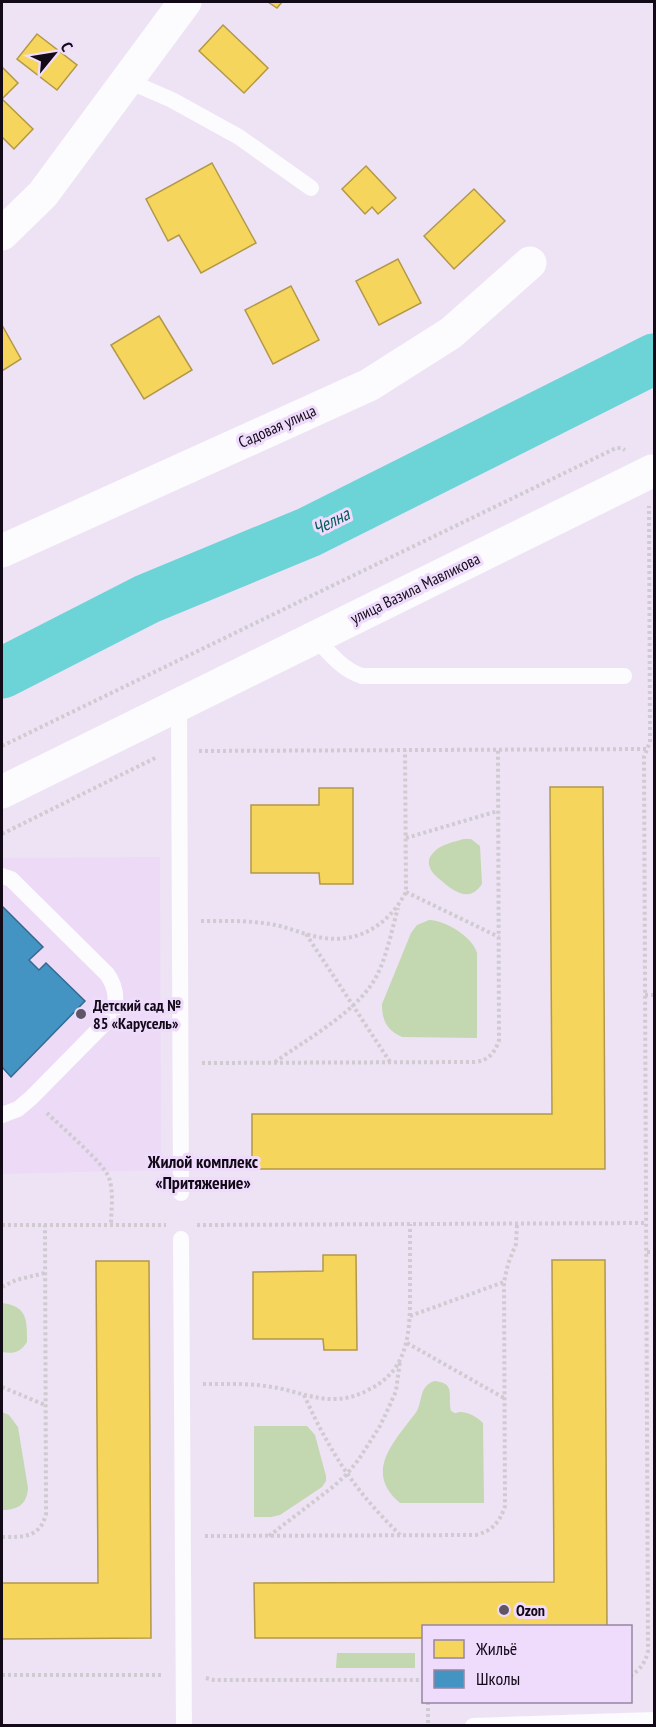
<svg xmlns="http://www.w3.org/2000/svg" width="656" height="1727" font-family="'PT Sans Narrow',sans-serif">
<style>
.built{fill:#ecdaf7}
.green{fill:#c3d7b0}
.homes{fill:#f6d55c;stroke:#b29848;stroke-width:1.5}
.schools{fill:#4393c3;stroke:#356a90;stroke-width:1.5}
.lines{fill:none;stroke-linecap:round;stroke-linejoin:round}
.river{stroke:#6cd4d7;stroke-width:51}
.path{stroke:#cfcbd0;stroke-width:4;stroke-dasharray:3 3;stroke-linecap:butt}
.lane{stroke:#fcfbfd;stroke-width:16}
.street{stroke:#fcfbfd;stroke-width:33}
.poi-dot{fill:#605665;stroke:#efdbfc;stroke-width:2}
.labels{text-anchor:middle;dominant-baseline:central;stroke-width:6;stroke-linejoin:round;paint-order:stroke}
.street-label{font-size:16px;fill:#130a18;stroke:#efdbfc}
.poi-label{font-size:16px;font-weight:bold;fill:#130a18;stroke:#efdbfc;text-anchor:start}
.water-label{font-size:18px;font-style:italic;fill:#005b59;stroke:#efdbfc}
.neighbourhood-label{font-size:18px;font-weight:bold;fill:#130a18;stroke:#efdbfc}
</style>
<rect width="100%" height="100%" fill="#eee3f4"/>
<path class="built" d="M160 857 161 1170 2 1174V858Z"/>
<path class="green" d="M464 839H471L480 846 482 884C470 902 456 893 443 882 437 877 430 872 429 864 428 859 431 855 434 852 441 844 454 842 464 839Z
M429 920C445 920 473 937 477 953V1038L402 1037C387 1030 382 1021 382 1004L411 933 417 925Z
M2 1303C28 1306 27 1321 27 1342 20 1353 13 1354 2 1352Z
M434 1381C457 1383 447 1396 451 1411 459 1415 452 1413 460 1412 469 1412 477 1417 483 1423L484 1503H400C362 1471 396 1440 417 1411 423 1399 419 1387 434 1381Z
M2 1412 9 1415 18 1427 28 1488C27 1505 17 1510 2 1510Z
M254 1426H307L315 1435 326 1476V1481L322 1487 280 1515 271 1517H254Z
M337 1653H415V1668H336Z"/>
<path class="homes" d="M268 2H282L277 8Z
M223 25 268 68 244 93 199 51Z
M37 34 77 65 57 90 17 59Z
M2 67 18 83 2 99 33 129 14 149 2 137Z
M212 163 256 243 201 273 179 235 168 241 146 199Z
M366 166 396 198 378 214 372 207 365 214 342 189Z
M474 189 505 221 454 269 424 236Z
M398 259 421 303 379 325 356 281Z
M291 286 319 340 273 364 245 310Z
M159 316 192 370 144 399 111 345Z
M2 325 21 359 2 371Z
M550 787H603L605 1169H252V1114H552Z
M319 788H353V884H320L319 873H251V805H319Z
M323 1255H356L357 1350H324L323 1339H253V1272L323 1271Z
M552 1260H605L607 1626H424V1638H255L254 1583 554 1582Z
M96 1261H149L151 1638 2 1639V1583H98Z"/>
<path class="schools" d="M2 906 43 947 29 960 39 970 46 963 85 1001 11 1077 2 1067Z"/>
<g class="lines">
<path class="river" d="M2 673 147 599 309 532 654 359"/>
<path class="path" d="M2 746 616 448H621L625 450
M199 751 647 749
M2 834 157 757
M406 838 498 811
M406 892 499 937
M201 921C226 921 250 920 275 925 291 928 307 936 324 938 360 943 389 924 406 892L405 750
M306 934 390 1062
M645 995H654
M275 1062C308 1038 363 1009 379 971 388 951 392 929 398 908
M202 1063 474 1062C488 1061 495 1053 499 1040L498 749
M47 1113C60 1126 105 1164 109 1178 114 1192 111 1211 111 1225
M2 1225H166
M197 1225 646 1223
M647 1252H654
M2 1287 16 1280 45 1273
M410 1316 504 1282
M407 1343 504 1398
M203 1384C226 1384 249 1383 272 1387 293 1390 314 1400 335 1399 348 1399 359 1395 370 1389 412 1368 410 1325 410 1284 410 1264 410 1244 410 1224
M2 1387 45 1405
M304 1395C318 1426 334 1456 354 1483 368 1502 384 1519 400 1535
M205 1536 476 1535C492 1531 500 1522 505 1506L504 1282 508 1264 516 1244 517 1224
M269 1536 334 1486 347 1474 359 1459 380 1426 389 1407 396 1391 400 1361
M2 1537C23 1537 40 1538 46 1514L45 1225
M2 1675H163
M630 1676C641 1669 645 1663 648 1651L644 757 650 742 649 506
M206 1678 214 1680H424
M428 1702V1726"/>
<path class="lane" d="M126 80 172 100 239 137 311 188
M315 638C329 652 342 670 362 676H624
M179 705 181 1193
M2 876 11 879 107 974C117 988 118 1001 111 1017L31 1098 18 1109 2 1115
M181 1239 184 1726
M473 1726 654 1720"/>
<path class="street" d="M2 234 43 194 185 2
M2 551 369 385 451 333 530 263
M2 792 652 471"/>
</g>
<g class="poi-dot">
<circle cx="81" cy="1014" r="6"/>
<circle cx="504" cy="1610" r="6"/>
</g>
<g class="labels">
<g class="street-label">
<text transform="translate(277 426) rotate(-24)">Садовая улица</text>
<text transform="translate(415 588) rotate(-26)">улица Вазила Мавликова</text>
</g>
<g class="poi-label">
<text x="93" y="1005">Детский сад №<tspan x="93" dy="18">85 «Карусель»</tspan></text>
<text x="516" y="1610">Ozon</text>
</g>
<g class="water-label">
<text transform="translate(331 521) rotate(-26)">Челна</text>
</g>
<g class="neighbourhood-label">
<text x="203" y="1161">Жилой комплекс<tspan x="203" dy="21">«Притяжение»</tspan></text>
</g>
</g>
<rect width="656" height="1727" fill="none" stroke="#130a18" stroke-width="6"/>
<rect x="422" y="1625" width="210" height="78" fill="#efdbfc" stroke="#9787a1" stroke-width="1.5"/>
<rect x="434" y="1640" width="30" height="18" fill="#f6d55c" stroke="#9787a1" stroke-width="1.5"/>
<text x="476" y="1655" font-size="18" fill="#130a18">Жильё</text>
<rect x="434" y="1670" width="30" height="18" fill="#4393c3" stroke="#9787a1" stroke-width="1.5"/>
<text x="476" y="1685" font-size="18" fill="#130a18">Школы</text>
<g transform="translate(54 54) rotate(60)" stroke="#efdbfc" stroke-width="4.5" paint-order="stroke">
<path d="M0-4.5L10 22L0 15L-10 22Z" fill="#130a18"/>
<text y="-9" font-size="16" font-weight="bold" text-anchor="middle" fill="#130a18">С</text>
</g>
</svg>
